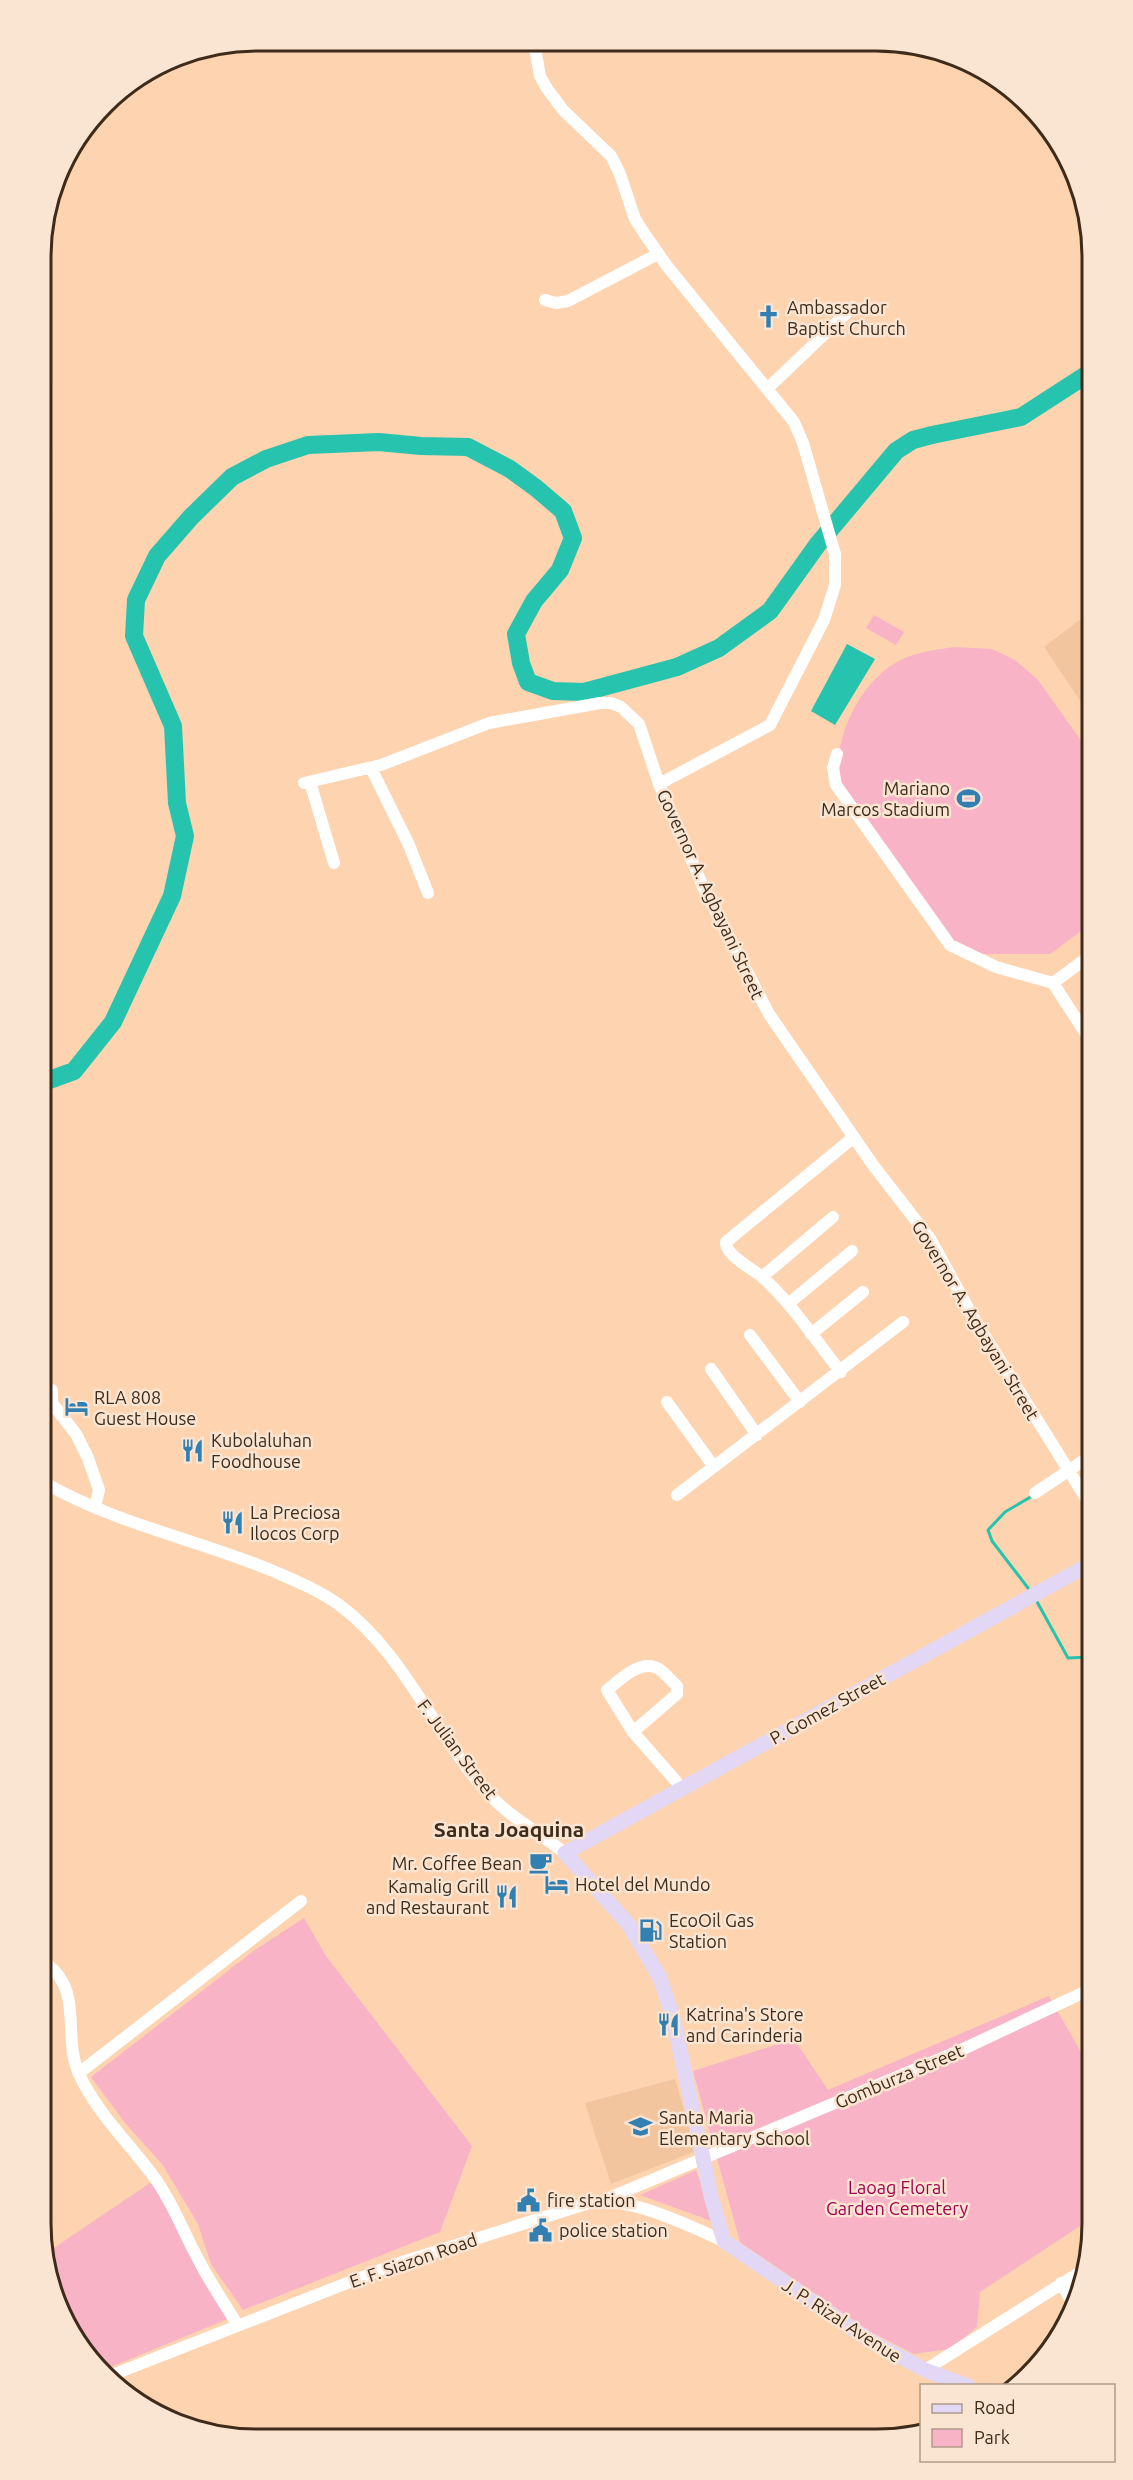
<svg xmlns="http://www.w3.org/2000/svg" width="1133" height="2480" font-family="Ubuntu,sans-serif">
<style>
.built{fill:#f3c59e}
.green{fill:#f8b3c6}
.water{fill:#26c3ae}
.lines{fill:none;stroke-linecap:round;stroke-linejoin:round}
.stream{stroke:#26c3ae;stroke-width:3}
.river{stroke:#26c3ae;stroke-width:18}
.minor{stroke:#fff;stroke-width:12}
.major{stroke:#e2d7f5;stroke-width:15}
.labels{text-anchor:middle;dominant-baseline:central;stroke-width:5;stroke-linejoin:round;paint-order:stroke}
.poi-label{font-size:18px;fill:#3f2b19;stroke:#fae5d3;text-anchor:start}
.street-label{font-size:18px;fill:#3f2b19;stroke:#fae5d3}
.park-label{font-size:18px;fill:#a20052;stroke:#fae5d3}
.quarter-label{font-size:21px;font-weight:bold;fill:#3f2b19;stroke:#fae5d3}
.rim{fill:none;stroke:#3f2b19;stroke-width:3}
</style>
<rect width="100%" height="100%" fill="#fdd3b0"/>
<path class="built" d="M1086 615 1087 711 1044 647Z
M675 2079 696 2151 611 2184 585 2103Z"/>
<path class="green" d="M874 615 904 632 896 645 866 628Z
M954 647 992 649 1015 660 1038 680 1087 749 1088 926 1050 954H974L953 942 842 787C841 779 838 768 838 760 842 724 862 685 892 665 910 653 933 650 954 647Z
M304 1918 326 1956 472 2146 440 2232 243 2310 211 2264 198 2224 162 2164 126 2124 91 2077 255 1950Z
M1049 1996 1091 2070 1092 2218 980 2292 977 2327 950 2349 914 2354 871 2332 740 2242 693 2071 794 2039 828 2090Z
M696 2170 714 2222 640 2195Z
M153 2181 183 2231 200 2276 230 2318 101 2371 77 2343 48 2279V2252Z"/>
<path class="water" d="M847 644 875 659 835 725 811 711Z"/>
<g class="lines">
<path class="stream" d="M1028 1588 992 1541 988 1530 1005 1512 1034 1495
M1036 1600 1068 1658 1090 1657
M1090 1713V1734"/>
<path class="river" d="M44 1082 74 1071 113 1022 172 896 185 836 177 803 173 726 134 636 136 600 157 556 191 517 232 477 266 459 308 445 379 442 421 446 468 447 510 469 536 488 563 511 573 538 560 570 534 601 516 634 521 663 528 682 553 691 584 692 677 667 719 648 770 611 818 544 896 451 913 440 932 435 1021 417 1086 375"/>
<path class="minor" d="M534 42 540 76 546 87 563 110 611 156 620 174 635 219 646 236 667 266 794 422 803 443 835 554V585L824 620 770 725 659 784
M545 300 556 303 568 301 658 254
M768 388 853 307
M837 754 833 768 836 785 950 945 996 967 1053 983
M371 768 409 845 428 893
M310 782 334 863
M304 783 381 765 489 723 600 703H611L621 707 639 724 659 784 704 889 769 1014 873 1165 931 1240 973 1317 1089 1503
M1053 983 1088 1037
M1053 983 1088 957
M762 1277 833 1217
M788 1304 852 1251
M811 1334 863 1292
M750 1335 800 1402
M711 1369 757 1435
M841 1372C815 1340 792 1303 761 1276 751 1268 725 1255 726 1242L854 1137
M52 1390V1403L76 1434 88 1458 99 1490 95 1507
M667 1402 714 1467
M45 1483C116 1524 199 1540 273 1571 296 1581 318 1590 338 1604 404 1652 434 1734 487 1792 509 1817 540 1833 565 1853
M1035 1493 1089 1457
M677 1495 903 1322
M633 1732 677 1694V1686C671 1681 665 1673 659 1669 641 1658 620 1680 607 1690L633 1732 682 1788
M47 1964C84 1992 62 2036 79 2074 97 2113 129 2143 154 2177 172 2201 181 2227 195 2253 207 2278 223 2301 237 2324
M79 2073 301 1901
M604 2200 961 2050 1091 1989
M1061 2283 1075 2307
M925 2370 1085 2269
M107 2377 393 2265 589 2203C628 2195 687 2225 724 2241"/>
<path class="major" d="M968 2386 925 2370 869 2340 724 2241 711 2196 673 2017 660 1978 629 1925 565 1853 1090 1564"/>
</g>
<defs>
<symbol id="church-bare" viewBox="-9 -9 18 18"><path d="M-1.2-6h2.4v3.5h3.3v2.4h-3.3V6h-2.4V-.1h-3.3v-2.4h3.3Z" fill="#327fb2" stroke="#fae5d3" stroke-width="2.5" paint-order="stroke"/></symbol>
<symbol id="stadium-bare" viewBox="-9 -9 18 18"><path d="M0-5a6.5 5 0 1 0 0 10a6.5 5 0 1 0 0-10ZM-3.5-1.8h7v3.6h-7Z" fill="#327fb2" stroke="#fae5d3" stroke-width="2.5" paint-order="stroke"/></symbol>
<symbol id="hotel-bare" viewBox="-9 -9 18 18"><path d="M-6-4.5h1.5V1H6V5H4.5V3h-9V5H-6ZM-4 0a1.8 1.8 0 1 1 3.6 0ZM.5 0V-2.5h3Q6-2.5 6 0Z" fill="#327fb2" stroke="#fae5d3" stroke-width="2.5" paint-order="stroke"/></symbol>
<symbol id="restaurant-bare" viewBox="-9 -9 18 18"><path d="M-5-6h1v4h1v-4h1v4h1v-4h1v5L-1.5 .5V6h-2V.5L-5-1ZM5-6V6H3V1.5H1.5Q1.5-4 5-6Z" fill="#327fb2" stroke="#fae5d3" stroke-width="2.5" paint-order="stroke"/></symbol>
<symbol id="cafe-bare" viewBox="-9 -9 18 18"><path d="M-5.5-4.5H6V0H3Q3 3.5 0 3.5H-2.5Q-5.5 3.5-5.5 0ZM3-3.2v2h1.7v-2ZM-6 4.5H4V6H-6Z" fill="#327fb2" stroke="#fae5d3" stroke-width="2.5" paint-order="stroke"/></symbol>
<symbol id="fuel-bare" viewBox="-9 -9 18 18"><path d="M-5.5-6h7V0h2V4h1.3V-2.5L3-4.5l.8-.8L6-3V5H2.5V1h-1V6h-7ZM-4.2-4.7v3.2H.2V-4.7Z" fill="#327fb2" stroke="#fae5d3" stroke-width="2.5" paint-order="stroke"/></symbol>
<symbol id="school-bare" viewBox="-9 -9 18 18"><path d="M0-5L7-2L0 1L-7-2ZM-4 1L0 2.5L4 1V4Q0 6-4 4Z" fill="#327fb2" stroke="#fae5d3" stroke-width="2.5" paint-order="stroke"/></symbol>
<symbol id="civic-bare" viewBox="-9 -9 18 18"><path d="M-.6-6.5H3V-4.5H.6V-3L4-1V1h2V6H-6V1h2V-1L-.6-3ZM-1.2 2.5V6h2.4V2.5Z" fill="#327fb2" stroke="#fae5d3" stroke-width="2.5" paint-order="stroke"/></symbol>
</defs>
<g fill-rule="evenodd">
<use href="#church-bare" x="752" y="300" width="33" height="33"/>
<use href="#stadium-bare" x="952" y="782" width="33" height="33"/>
<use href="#hotel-bare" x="60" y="1390" width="33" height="33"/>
<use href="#restaurant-bare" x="176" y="1434" width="33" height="33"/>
<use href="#restaurant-bare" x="216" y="1506" width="33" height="33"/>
<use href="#cafe-bare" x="524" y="1846" width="33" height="33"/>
<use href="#hotel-bare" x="540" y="1868" width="33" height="33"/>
<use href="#restaurant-bare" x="490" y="1880" width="33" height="33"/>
<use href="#fuel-bare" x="634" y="1914" width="33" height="33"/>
<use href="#restaurant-bare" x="652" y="2008" width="33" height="33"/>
<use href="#school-bare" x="624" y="2110" width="33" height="33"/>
<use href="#civic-bare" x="512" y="2184" width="33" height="33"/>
<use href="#civic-bare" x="524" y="2214" width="33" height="33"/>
</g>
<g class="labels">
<g class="poi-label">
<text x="787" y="307">Ambassador<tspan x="787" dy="21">Baptist Church</tspan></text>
<text x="950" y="788" text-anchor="end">Mariano<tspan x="950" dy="21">Marcos Stadium</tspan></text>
<text x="94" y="1397">RLA 808<tspan x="94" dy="21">Guest House</tspan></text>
<text x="211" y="1440">Kubolaluhan<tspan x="211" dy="21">Foodhouse</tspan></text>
<text x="250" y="1512">La Preciosa<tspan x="250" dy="21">Ilocos Corp</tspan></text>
<text x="522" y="1863" text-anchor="end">Mr. Coffee Bean</text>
<text x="575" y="1884">Hotel del Mundo</text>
<text x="489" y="1886" text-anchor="end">Kamalig Grill<tspan x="489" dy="21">and Restaurant</tspan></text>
<text x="669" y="1920">EcoOil Gas<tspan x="669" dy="21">Station</tspan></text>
<text x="686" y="2014">Katrina's Store<tspan x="686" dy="21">and Carinderia</tspan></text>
<text x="659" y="2117">Santa Maria<tspan x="659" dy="21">Elementary School</tspan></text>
<text x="547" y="2200">fire station</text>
<text x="559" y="2230">police station</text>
</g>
<g class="street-label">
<text transform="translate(711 894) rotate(65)">Governor A. Agbayani Street</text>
<text transform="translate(976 1320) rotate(59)">Governor A. Agbayani Street</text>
<text transform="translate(827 1708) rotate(-29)">P. Gomez Street</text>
<text transform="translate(458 1749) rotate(53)">F. Julian Street</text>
<text transform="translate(899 2076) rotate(-23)">Gomburza Street</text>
<text transform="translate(413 2260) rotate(-19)">E. F. Siazon Road</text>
<text transform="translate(842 2320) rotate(33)">J. P. Rizal Avenue</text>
</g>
<g class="park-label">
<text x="897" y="2187">Laoag Floral<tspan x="897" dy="21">Garden Cemetery</tspan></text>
</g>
<g class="quarter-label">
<text x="509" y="1829">Santa Joaquina</text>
</g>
</g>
<path d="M0 0H1133V2480H0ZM257 51H876A206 206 0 0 1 1082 257V2223A206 206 0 0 1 876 2429H257A206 206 0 0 1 51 2223V257A206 206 0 0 1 257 51Z" fill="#fae5d3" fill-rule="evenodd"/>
<path class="rim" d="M257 51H876A206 206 0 0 1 1082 257V2223A206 206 0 0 1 876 2429H257A206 206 0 0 1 51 2223V257A206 206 0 0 1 257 51Z"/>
<rect x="920" y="2384" width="195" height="78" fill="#fae5d3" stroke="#af9b89" stroke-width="1.5"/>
<rect x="932" y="2404" width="30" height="9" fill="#e2d7f5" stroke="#af9b89" stroke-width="1.5"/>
<text x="974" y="2414" font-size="18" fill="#3f2b19">Road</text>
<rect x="932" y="2429" width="30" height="18" fill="#f8b3c6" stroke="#af9b89" stroke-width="1.5"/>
<text x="974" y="2444" font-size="18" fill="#3f2b19">Park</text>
</svg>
